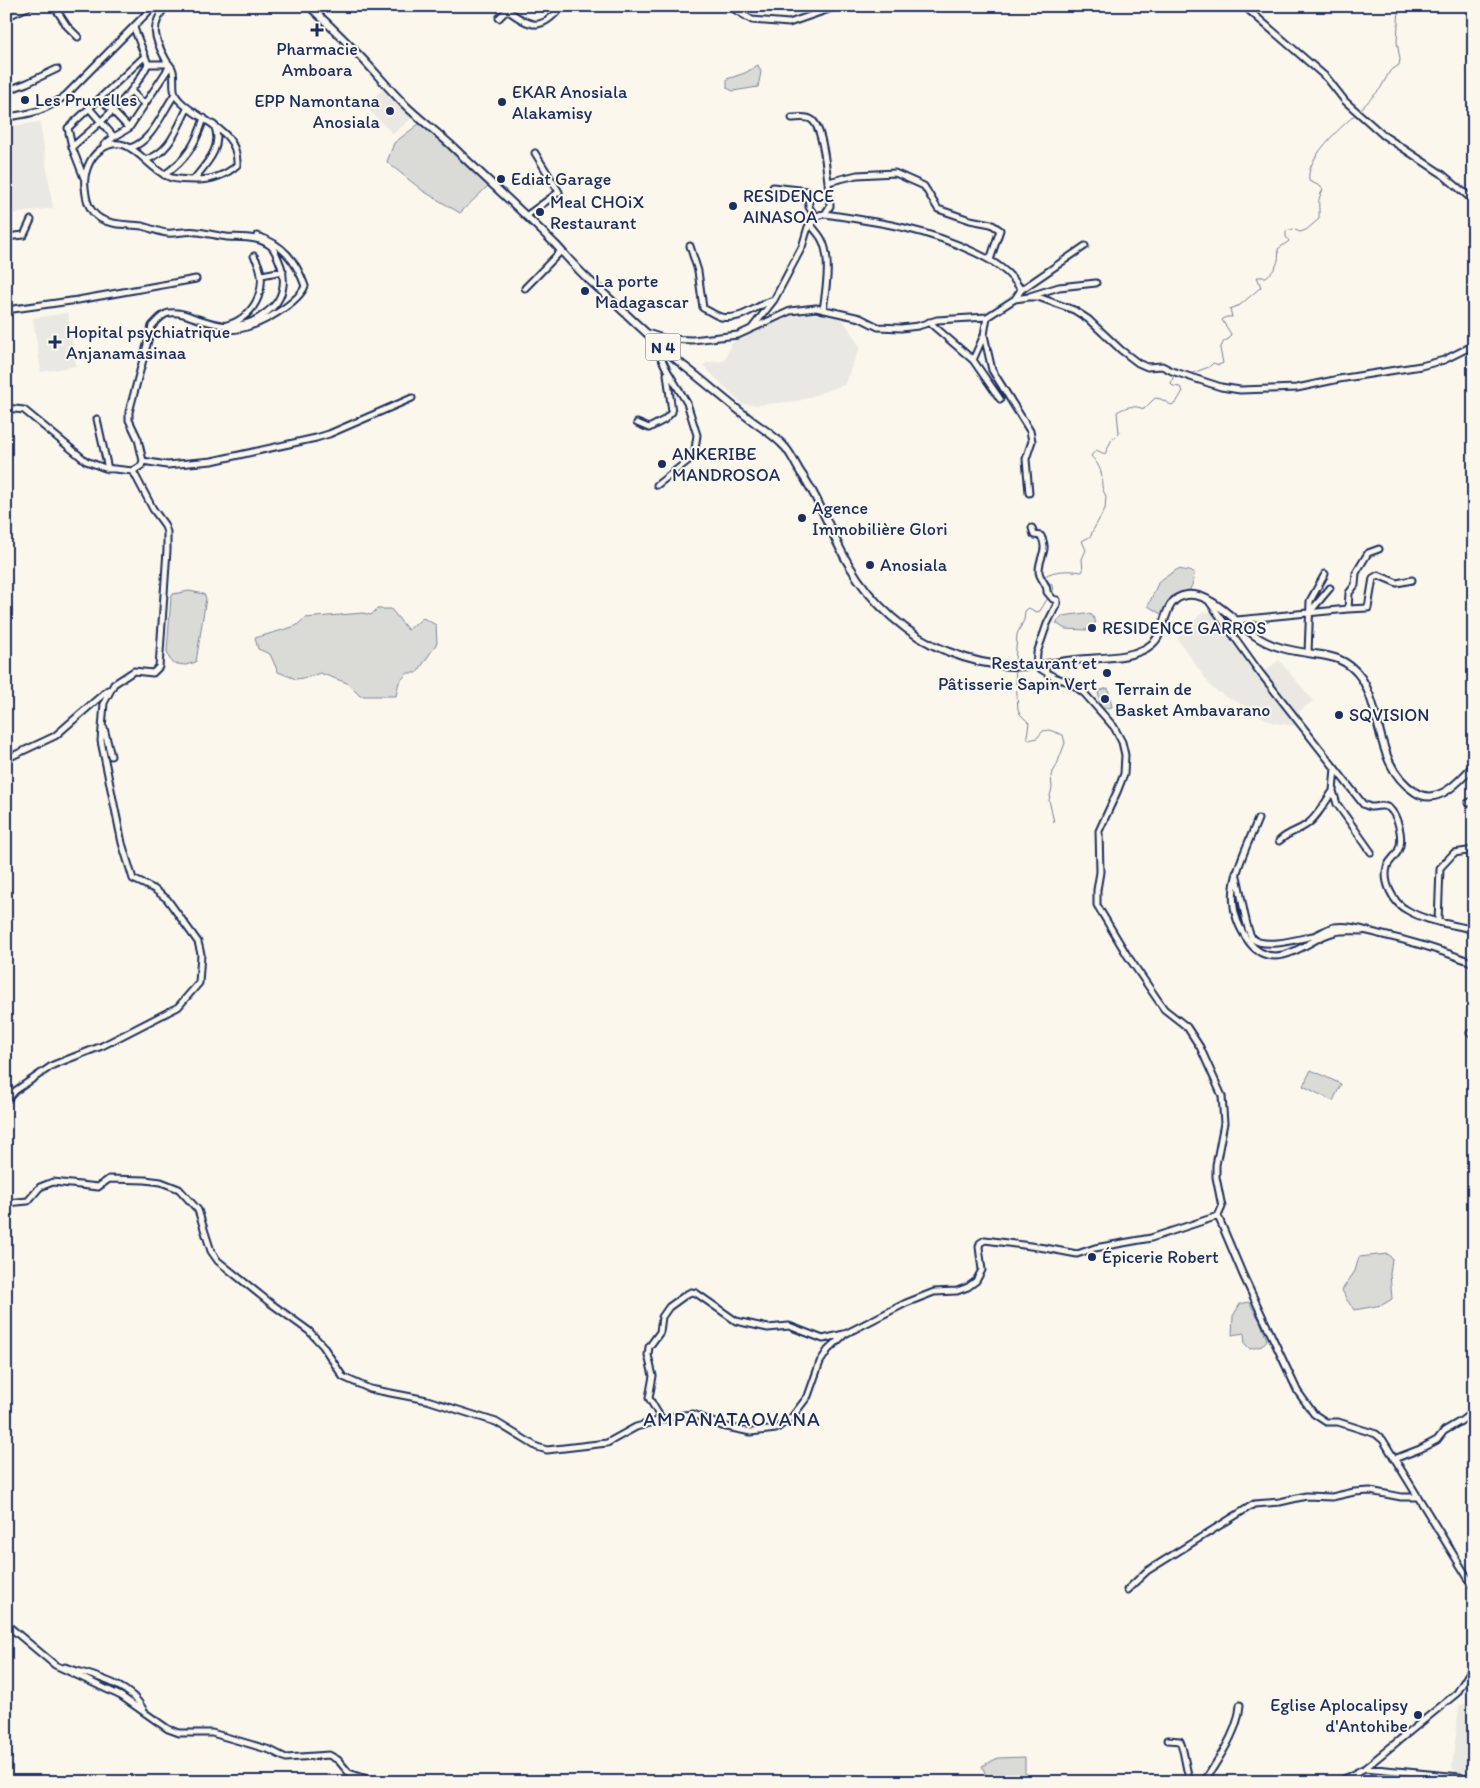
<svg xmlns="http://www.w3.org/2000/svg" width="1480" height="1788" font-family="Itim,sans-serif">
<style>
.built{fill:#eae8e2}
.green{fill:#dadad7;stroke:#7a849a}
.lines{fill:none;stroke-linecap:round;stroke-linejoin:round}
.stream{stroke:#747e96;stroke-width:1}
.minor-casing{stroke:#1b2f5e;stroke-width:9}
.major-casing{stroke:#1b2f5e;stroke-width:10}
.minor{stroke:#fbf7ec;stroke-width:5}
.major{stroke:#fbf7ec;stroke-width:6}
.poi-dot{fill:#1b2f5e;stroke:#fbf7ec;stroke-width:2}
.labels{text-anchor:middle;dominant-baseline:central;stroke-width:4;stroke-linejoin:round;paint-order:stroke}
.shield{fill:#fbf7ec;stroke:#5e6b89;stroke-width:1}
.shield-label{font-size:16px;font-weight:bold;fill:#1b2f5e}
.poi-label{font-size:18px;fill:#1b2f5e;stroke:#fbf7ec;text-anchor:start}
.quarter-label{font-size:20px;letter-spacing:1px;fill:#1b2f5e;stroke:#fbf7ec}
</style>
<rect width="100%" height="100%" fill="#fbf7ec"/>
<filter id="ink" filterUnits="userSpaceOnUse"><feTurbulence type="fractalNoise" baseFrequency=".02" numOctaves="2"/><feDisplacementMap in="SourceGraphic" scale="10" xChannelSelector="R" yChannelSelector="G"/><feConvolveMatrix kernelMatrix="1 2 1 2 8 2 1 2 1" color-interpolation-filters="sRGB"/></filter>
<g filter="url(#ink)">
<path class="built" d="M385 87 414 116 393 134 365 106Z
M40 122 53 208 6 215V127Z
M68 313 76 366 41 372 33 318Z
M805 313 841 316 860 347 844 385 798 401 757 405 742 404 703 365 710 362 724 361 732 343 742 335 779 319 795 314Z
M1203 612 1217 613 1296 726 1275 723 1261 717 1251 709 1226 697 1212 688 1177 638Z
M1279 660 1313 701 1297 713 1264 672Z
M1474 1702V1781L1452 1769 1459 1705Z"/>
<path class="green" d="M758 65 761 72 758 87 733 91 727 88V79L745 73Z
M420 123 488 186 460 213 423 191 387 162 394 143Z
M1178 569 1194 572 1193 583 1187 595 1181 597 1164 616 1148 606 1159 581Z
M189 591 204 594 206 598 196 662 186 665 174 664 169 658 167 651 171 598 173 594Z
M377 609H391L408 630 423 618 436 625 437 643 417 673H408L399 682 396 696H360L347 683 320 673 309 677 296 679 278 672 270 654 258 649 255 638 296 626 305 618 363 613 371 615Z
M1085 613 1092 615 1096 622 1087 630 1065 629 1056 623 1062 616Z
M1108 688 1112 707 1101 709 1098 691Z
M1311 1070 1341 1084 1333 1101 1303 1086Z
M1388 1254 1392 1259 1390 1274 1392 1299 1382 1305 1354 1310 1347 1300 1342 1290 1355 1271 1359 1257Z
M1249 1302 1260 1321 1267 1340 1262 1346 1250 1349 1245 1344 1244 1333 1232 1335 1233 1316 1240 1304Z
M1025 1757V1774L1017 1775 1003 1782H989L982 1766 998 1758Z"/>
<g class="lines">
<path class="stream" d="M1360 110 1380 89 1390 71 1399 65 1400 59 1397 42 1399 6
M1190 374 1209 367 1213 363 1219 365 1223 363 1220 349 1224 341 1229 339 1231 334 1222 320 1226 317H1232L1230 309 1240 305 1261 287 1257 277H1266C1276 270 1280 261 1278 249L1289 241 1286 237V231L1293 229 1300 232 1306 230 1319 219C1320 207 1316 200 1323 190L1320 186 1309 181C1305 158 1341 127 1357 113
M1052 593 1053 591 1052 585 1045 579V576C1054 570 1071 570 1081 572L1083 571 1082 559 1086 550 1082 541 1091 536 1092 532 1105 509 1106 496C1098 484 1105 478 1099 467 1097 463 1094 459 1091 456L1096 450 1105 454 1111 441 1119 433 1117 412C1127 406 1133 405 1144 409L1155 398 1161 399 1171 405 1176 403 1183 391 1180 387 1173 386 1171 384 1174 374
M1015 664 1017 634 1024 620 1025 611 1029 608 1036 612 1040 611 1049 596
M1015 668 1018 709 1020 714 1029 723 1027 736 1029 740 1037 738 1043 731 1049 730 1063 735 1065 743 1056 767 1051 775 1052 788 1049 800 1054 822"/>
<defs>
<path id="minor" d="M54 6 67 26 78 37
M729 6 752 20 789 23 838 6
M1244 6 1327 78 1345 101 1383 135 1442 174 1474 201
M6 17 30 6
M499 18 507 10C531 27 541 32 562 6
M6 91 27 83 57 69
M132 92 144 104
M100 98 129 128
M89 108 114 137
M6 117C31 114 46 111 66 95L154 6
M792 118C798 118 807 116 812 120 823 128 826 168 828 182
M104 145 114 137 129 128 168 69 169 64H148
M72 147C100 122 131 99 148 64L134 28
M130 148C153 141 162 112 175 94
M145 160C169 154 177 129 187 109
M164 175C186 160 196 144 204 118
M84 178 72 147 68 128 144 57
M194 179C206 164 224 147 214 125
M773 187 808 191 809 207 813 213 811 225C814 229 818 233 821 238 832 257 826 289 823 310
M526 216 559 192 535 153
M6 237 24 235 31 220
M690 246 698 271 703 308C709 311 716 316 721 317 742 321 756 305 774 300
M990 260 1000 230 991 224 970 220 938 209 924 186 895 173 857 175 828 182 830 206 825 214C878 222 924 228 974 252 993 261 1010 271 1021 290
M262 275 283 271
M525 288 561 251
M1030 296 1059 287 1096 283
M1015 299 1021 290 1085 246
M6 310 78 300 196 279
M987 317 984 335 992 370 1030 431 1032 441 1026 459 1029 493
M929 322 973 360 1000 399
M227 325C257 317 271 282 254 256
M752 328 774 300 802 247 808 227 819 215 825 214
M227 329C247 334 298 305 305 286 296 261 283 244 257 236
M647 333 666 339 692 340 738 335 790 311 816 308 860 318 878 327 901 328 918 326 937 320 987 317 1015 299 1029 297H1038L1074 310 1088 319 1121 350 1138 363 1147 367 1162 366 1172 371 1221 387 1240 390 1297 388 1339 379 1421 366 1444 360 1474 345
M653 341 667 370 687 403 697 435 694 456 657 485
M973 360 984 335
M6 408 24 410 86 461 105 468 133 471 153 509 164 524 167 532V550L159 667 153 673 134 671 114 684 104 703 101 741 122 843 133 879 154 889 167 899 198 942 201 954 199 983 178 1007 102 1046 53 1065 15 1091 6 1101
M97 419 108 469
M637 423 649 428 664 420 672 412 667 374
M143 461 138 439 129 420V412L152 326C157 321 162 314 169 313 177 312 185 314 192 317 216 325 237 332 260 317 266 313 273 308 277 302 284 292 285 278 281 266 278 259 276 251 271 246 259 236 241 238 227 237 217 236 208 233 197 232 187 230 177 234 167 233 159 232 150 228 142 226 129 224 114 226 101 219 89 212 86 200 85 187 83 175 89 158 100 150 128 129 144 166 167 176 176 181 186 179 196 180 212 180 225 176 237 165 239 128 199 122 179 100 171 92 175 81 173 71 172 66 167 63 165 58 154 38 150 26 166 6
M133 471 141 466 143 461 167 465 212 461 316 438 329 434 412 398
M1032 528 1034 535 1041 536C1049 551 1039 556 1039 571 1039 579 1048 584 1047 592L1053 599 1057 600V604L1047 624 1037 653 1036 666 1054 677 1071 683 1085 694 1114 727 1122 742 1125 755 1124 774 1117 792 1099 831 1100 872 1097 890V905L1127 955 1164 1009 1187 1027 1200 1047 1222 1096 1224 1123 1216 1165V1177L1222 1207 1218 1216 1243 1275 1298 1392 1314 1414 1326 1422H1338L1376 1434 1383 1440 1474 1588
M1208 600 1258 670 1363 804C1365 805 1368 806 1370 807 1377 808 1382 803 1389 808 1399 817 1404 840 1398 851 1395 857 1388 862 1387 867 1383 882 1393 903 1407 910 1427 922 1452 924 1474 930
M1348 609 1349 593 1355 585 1356 573 1368 553 1379 549
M1309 613 1330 588
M1237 620 1348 609 1368 608 1373 578 1378 575 1397 583 1412 580
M1308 653 1310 601 1325 574
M104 728 111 756
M6 759 55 736 108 690
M1335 768 1333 791 1337 804 1371 852
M1468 803 1474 800
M1258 819C1241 862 1217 899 1249 942 1258 954 1269 958 1283 955 1302 951 1316 936 1335 932 1344 930 1353 931 1362 931
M1279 841C1290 831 1296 832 1306 825 1317 818 1325 802 1333 791
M1236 873C1241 888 1245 931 1253 939 1265 949 1299 939 1313 936 1320 934 1326 929 1334 927 1350 925 1363 930 1379 934 1411 941 1443 951 1474 963
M1438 922 1440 868 1454 853 1474 850
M1470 1033H1474
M6 1203 28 1201 40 1187 53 1182 98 1187 109 1179 145 1180 161 1182 179 1189 198 1210 211 1251 218 1261 269 1302 309 1331 323 1346 343 1377 370 1389 427 1400 496 1422 537 1447 547 1450 607 1443 636 1427 675 1416 693 1414 722 1426 751 1432 776 1429 792 1417 808 1396 820 1362 828 1350 845 1334 906 1303 934 1292 957 1291 968 1287 976 1281 982 1270 979 1247 980 1243 985 1240 1045 1248 1077 1254 1095 1248 1151 1238 1218 1216
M662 1420 649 1398 653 1376 648 1355 649 1347 660 1332 662 1317 669 1307 687 1294 691 1292 696 1293 736 1321 768 1328 789 1326 823 1339 844 1334
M1394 1459 1420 1449 1437 1440 1444 1431 1461 1421 1474 1411
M1127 1590 1147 1571 1254 1504 1280 1502 1306 1496 1332 1497 1354 1492 1370 1491 1401 1497H1418
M6 1624 55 1665 121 1696 168 1729 179 1733H212L270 1750 286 1758 329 1755 338 1760 349 1773 376 1782
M65 1667C91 1676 129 1682 143 1709
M1168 1740 1180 1741C1185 1752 1186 1775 1191 1782
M1365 1768 1460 1777 1471 1782
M1196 1782 1206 1779C1220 1756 1238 1732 1240 1705
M1338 1782 1365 1768 1457 1693 1474 1665"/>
<path id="major" d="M309 6C325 21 340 35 355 51 372 68 387 87 404 104 419 119 436 131 452 146 486 179 522 211 556 245 567 257 577 269 589 280 621 308 651 339 684 366 705 382 725 400 746 416 758 426 773 434 784 446 791 453 795 464 801 473 821 501 831 535 849 565 871 603 908 637 949 652 969 660 990 665 1012 666 1033 668 1054 662 1075 660 1098 657 1134 660 1152 644 1168 631 1161 598 1187 595 1211 592 1236 623 1254 635 1272 648 1293 651 1314 654 1322 655 1330 656 1338 659 1348 663 1356 670 1362 679 1384 716 1375 766 1415 792 1437 807 1460 781 1474 765"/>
</defs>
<use href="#minor" class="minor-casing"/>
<use href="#major" class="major-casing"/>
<use href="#minor" class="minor"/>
<use href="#major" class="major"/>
</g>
</g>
<g class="poi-dot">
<path d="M314.5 22.5h5v5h5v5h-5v5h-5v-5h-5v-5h5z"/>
<circle cx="25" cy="100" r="5"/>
<circle cx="502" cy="102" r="5"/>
<circle cx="390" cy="111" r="5"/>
<circle cx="501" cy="179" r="5"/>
<circle cx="733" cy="206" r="5"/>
<circle cx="540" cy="212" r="5"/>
<circle cx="585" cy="291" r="5"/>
<path d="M52.5 334.5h5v5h5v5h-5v5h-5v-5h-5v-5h5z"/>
<circle cx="662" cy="464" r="5"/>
<circle cx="802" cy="518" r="5"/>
<circle cx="870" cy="565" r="5"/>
<circle cx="1092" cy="628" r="5"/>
<circle cx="1107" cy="673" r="5"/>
<circle cx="1105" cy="699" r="5"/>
<circle cx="1339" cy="715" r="5"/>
<circle cx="1092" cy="1257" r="5"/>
<circle cx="1418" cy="1715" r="5"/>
</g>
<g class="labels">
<rect class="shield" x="645.5" y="333.5" width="35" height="27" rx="4"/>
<g class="shield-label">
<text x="663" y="347">N 4</text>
</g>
<g class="poi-label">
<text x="317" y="49" text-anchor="middle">Pharmacie<tspan x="317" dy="21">Amboara</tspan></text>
<text x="512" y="92">EKAR Anosiala<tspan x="512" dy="21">Alakamisy</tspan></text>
<text x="35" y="100">Les Prunelles</text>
<text x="380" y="101" text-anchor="end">EPP Namontana<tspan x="380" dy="21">Anosiala</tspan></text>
<text x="511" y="179">Ediat Garage</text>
<text x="743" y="196">RESIDENCE<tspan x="743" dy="21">AINASOA</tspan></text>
<text x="550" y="202">Meal CHOiX<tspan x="550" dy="21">Restaurant</tspan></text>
<text x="595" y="281">La porte<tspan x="595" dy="21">Madagascar</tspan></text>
<text x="66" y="332">Hopital psychiatrique<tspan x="66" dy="21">Anjanamasinaa</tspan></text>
<text x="672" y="454">ANKERIBE<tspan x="672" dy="21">MANDROSOA</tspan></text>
<text x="812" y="508">Agence<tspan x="812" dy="21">Immobilière Glori</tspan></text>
<text x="880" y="565">Anosiala</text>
<text x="1102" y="628">RESIDENCE GARROS</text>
<text x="1097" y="663" text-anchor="end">Restaurant et<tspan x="1097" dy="21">Pâtisserie Sapin Vert</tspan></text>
<text x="1115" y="689">Terrain de<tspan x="1115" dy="21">Basket Ambavarano</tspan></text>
<text x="1349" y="715">SQVISION</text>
<text x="1102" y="1257">Épicerie Robert</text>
<text x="1408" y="1705" text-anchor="end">Eglise Aplocalipsy<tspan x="1408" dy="21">d'Antohibe</tspan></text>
</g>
<g class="quarter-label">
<text x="732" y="1419">AMPANATAOVANA</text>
</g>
</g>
<rect width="1480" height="1788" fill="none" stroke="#fbf7ec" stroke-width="25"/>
<rect x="12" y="12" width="1455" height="1763" fill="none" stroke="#1b2f5e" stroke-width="2" filter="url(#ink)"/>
</svg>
